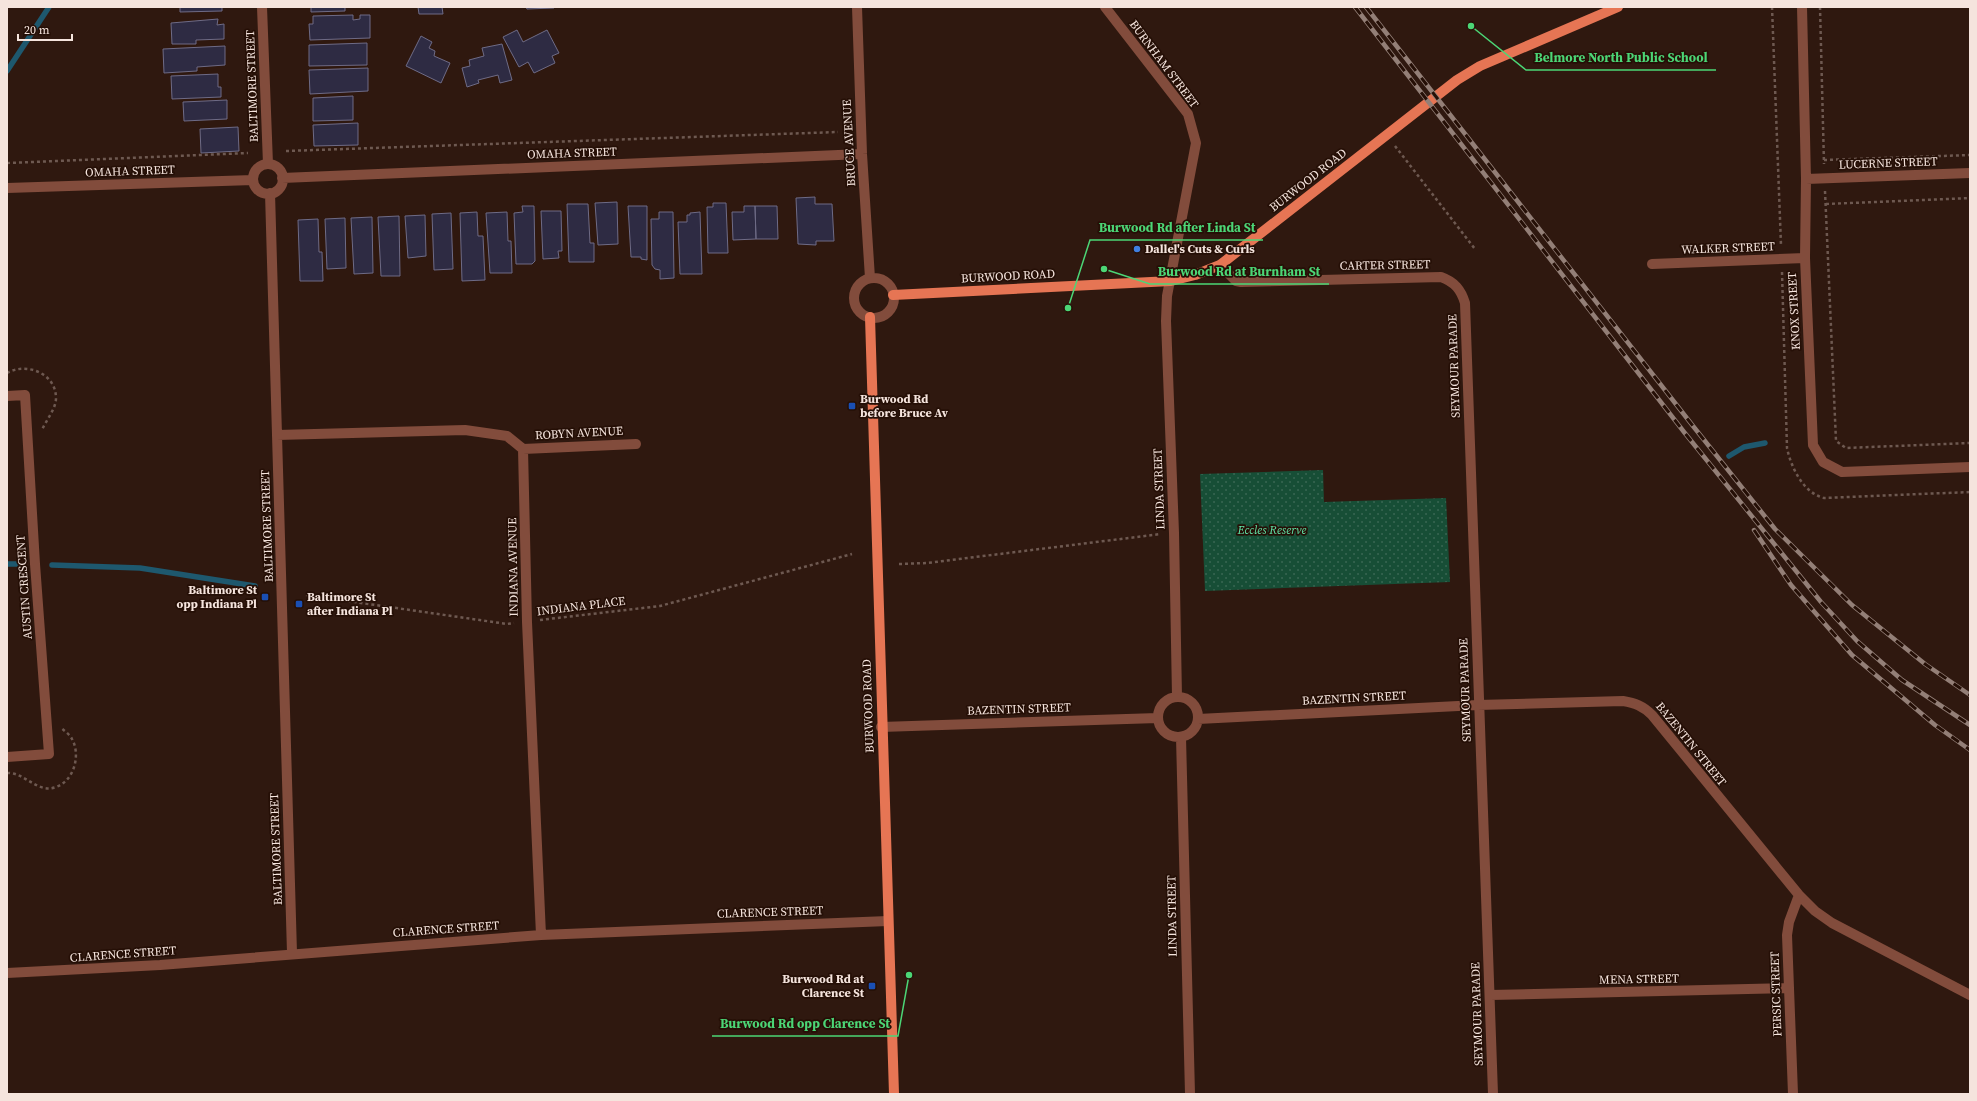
<svg xmlns="http://www.w3.org/2000/svg" width="1977" height="1101" font-family="'Source Serif 4',serif">
<style>
.grass{fill:url(#grass-dots)}
.lines{fill:none;stroke-linecap:round;stroke-linejoin:round}
.stream{stroke:#1e586e;stroke-width:5.5}
.building{fill:#2e2b43;stroke:#6e6b86}
.path{stroke:#6e5951;stroke-width:2.5;stroke-dasharray:3 3;stroke-linecap:butt}
.minor{stroke:#824c3c;stroke-width:10}
.major{stroke:#e67554;stroke-width:10}
.rail-casing{stroke:#937f77;stroke-width:4.5}
.rail{stroke:#250f06;stroke-width:3;stroke-dasharray:9;stroke-linecap:butt}
.shop-dot{fill:#3f7fe0;stroke:#250f06;stroke-width:1.5}
.transit-dot{fill:#1a4fb4;stroke:#250f06;stroke-width:1.5}
.labels{text-anchor:middle;dominant-baseline:central;stroke-width:3.5;stroke-linejoin:round;paint-order:stroke}
.street-label{font-size:12px;fill:#f5e4dd;stroke:#250f06}
.poi-label{font-size:12px;font-weight:bold;fill:#f5e4dd;stroke:#250f06;text-anchor:start}
.park-label{font-size:12px;font-style:italic;fill:#61e4a8;stroke:#250f06}
.leader{fill:none;stroke:#4cd676;stroke-width:1.5}
.callout-dot{fill:#4cd676;stroke:#250f06;stroke-width:1.5}
.callout-label{font-size:13px;text-anchor:middle;font-weight:bold;fill:#4cd676;stroke:#250f06;stroke-width:3.5;stroke-linejoin:round;paint-order:stroke}
</style>
<defs>
<pattern id="grass-dots" width="8" height="8" patternUnits="userSpaceOnUse"><rect width="8" height="8" fill="#174e36"/><path d="M2 2h.1M6 6h.1" fill="none" stroke="#396753" stroke-width="1.8" stroke-linecap="round"/></pattern>
</defs>
<rect width="100%" height="100%" fill="#2f180f"/>
<path class="grass" d="M1323 470 1324 502 1446 498 1450 582 1205 591 1200 474Z"/>
<g class="lines">
<path class="stream" d="M7 71 49 7
M1729 456 1744 447 1765 443
M7 564H17
M52 565 140 568 255 586"/>
</g>
<path class="building" d="M180 7H222V11L180 12Z
M311 7H345V11L311 12Z
M418 7H442L443 14H419Z
M526 7H554V8L527 9Z
M353 15V20L360 19V15H370V38L310 40 309 24H313V16Z
M218 19 217 25 224 24V39L196 40V44H172L171 23Z
M517 30 523 42 547 30 559 53 552 56 555 63 534 73 528 62 519 67 503 37Z
M421 36 432 42 429 48 435 51 434 56 450 63 441 83 406 66Z
M367 43V65L309 66V45Z
M502 44 512 80 500 83 498 75 478 80 479 83 467 87 462 68 470 66 469 60 484 56 482 48Z
M225 46V65L197 67V71L164 73 163 49Z
M368 68V91L310 94 309 70Z
M218 74V87H221V97L172 99 171 76Z
M353 96V120L313 121V98Z
M227 100V119L184 121 183 102Z
M358 123V145L314 146 313 125Z
M238 127 239 151 201 153 200 129Z
M815 197V204H832L834 241H816V245L798 244 796 198Z
M617 202 618 244 598 245 595 203Z
M713 203H726L728 253H708L707 207H713Z
M567 204H588L590 243H594V262H569Z
M522 206H534L535 261 532 264H516L514 213 523 212Z
M628 206H647V260L641 259V257H631Z
M744 206H755L756 239 733 240 732 212H744Z
M755 206H777L778 239H756Z
M541 211H561L562 251H558L559 258 543 259Z
M477 212 478 236H483L485 280 462 281 460 213Z
M507 212 508 241H511L512 273H490L486 213Z
M659 212H673L674 278 660 279V270L655 269 652 265 651 219H659Z
M700 212 702 274H680L678 222H687V215H690V213Z
M451 213 453 269 434 270 432 214Z
M425 215 426 256 408 258 405 216Z
M399 216 400 276H381L378 217Z
M372 217 373 273 354 274 351 218Z
M345 218 346 268 327 269 325 219Z
M318 219 319 252H322L323 281H300L298 220Z"/>
<g class="lines">
<path class="path" d="M1772 7 1781 245
M1820 7 1824 164
M1395 146 1475 249
M286 151 838 132
M1824 160 1970 155
M7 163 248 153
M1825 191 1836 441 1846 448 1970 443
M1826 204 1970 198
M1782 272 1787 448C1791 467 1803 493 1824 498L1970 492
M7 373C26 362 56 373 56 398 56 409 46 420 42 430
M899 564 927 563 1161 534
M306 595 507 624 514 623
M540 620 660 606 852 554
M7 773C25 772 37 794 56 787 74 781 81 755 72 739 70 735 65 731 61 728"/>
<path class="minor" d="M262 7 268 164
M857 7 862 154 870 278
M1105 7 1188 114 1196 143 1167 296 1166 321 1174 533 1177 697
M1802 7 1806 179 1805 258 1813 445 1823 462 1842 472 1970 467
M253 179a15 15 0 1 1 30 0a15 15 0 1 1-30 0Z
M282 178 862 154
M1806 179 1970 173
M7 188 253 180
M270 193 292 953
M1652 264 1805 258
M1220 265 1236 281 1241 282 1441 277C1455 282 1461 290 1465 303L1493 1094
M854 298a20 20 0 1 1 40 0a20 20 0 1 1-40 0Z
M7 396 25 395 35 564 49 754 7 757
M277 435 465 430 507 436 523 449 527 622 541 935
M523 449 636 444
M1158 717a20 20 0 1 1 40 0a20 20 0 1 1-40 0Z
M1198 719 1478 705 1623 701C1635 703 1643 706 1652 715L1799 895 1815 911 1832 923 1970 995
M881 727 1158 718
M1181 737 1190 1094
M7 973 160 965 541 935 888 921
M1490 995 1789 988
M1793 1094 1787 935 1789 922 1799 895"/>
<path class="major" d="M893 295 1171 281 1195 275 1220 265 1457 80 1480 66 1618 7
M870 317C877 576 885 835 894 1094"/>
<defs>
<path id="rail" d="M1355 7 1684 432 1821 602 1857 641 1902 680 1970 725
M1366 7 1693 426 1775 529 1852 605 1925 664 1970 695
M1754 530 1791 585 1852 655 1935 725 1970 750"/>
</defs>
<use href="#rail" class="rail-casing"/>
<use href="#rail" class="rail"/>
</g>
<circle class="shop-dot" cx="1137" cy="249" r="4"/>
<g class="transit-dot">
<rect x="848" y="402" width="8" height="8" rx="2"/>
<rect x="261" y="593" width="8" height="8" rx="2"/>
<rect x="295" y="600" width="8" height="8" rx="2"/>
<rect x="868" y="982" width="8" height="8" rx="2"/>
</g>
<g class="labels">
<g class="street-label">
<text transform="translate(1164 64) rotate(53)">BURNHAM STREET</text>
<text transform="translate(252 86) rotate(-92)">BALTIMORE STREET</text>
<text transform="translate(849 143) rotate(-93)">BRUCE AVENUE</text>
<text transform="translate(572 153) rotate(-2)">OMAHA STREET</text>
<text transform="translate(1888 163) rotate(-2)">LUCERNE STREET</text>
<text transform="translate(130 171) rotate(-2)">OMAHA STREET</text>
<text transform="translate(1308 180) rotate(-38)">BURWOOD ROAD</text>
<text transform="translate(1728 248) rotate(-2)">WALKER STREET</text>
<text transform="translate(1385 265) rotate(-1)">CARTER STREET</text>
<text transform="translate(1008 276) rotate(-3)">BURWOOD ROAD</text>
<text transform="translate(1794 311) rotate(-93)">KNOX STREET</text>
<text transform="translate(1454 366) rotate(-92)">SEYMOUR PARADE</text>
<text transform="translate(579 433) rotate(-3)">ROBYN AVENUE</text>
<text transform="translate(1159 489) rotate(-92)">LINDA STREET</text>
<text transform="translate(267 526) rotate(-92)">BALTIMORE STREET</text>
<text transform="translate(513 567) rotate(-91)">INDIANA AVENUE</text>
<text transform="translate(24 587) rotate(-94)">AUSTIN CRESCENT</text>
<text transform="translate(581 606) rotate(-7)">INDIANA PLACE</text>
<text transform="translate(1465 690) rotate(-92)">SEYMOUR PARADE</text>
<text transform="translate(1354 698) rotate(-3)">BAZENTIN STREET</text>
<text transform="translate(868 706) rotate(-92)">BURWOOD ROAD</text>
<text transform="translate(1019 709) rotate(-2)">BAZENTIN STREET</text>
<text transform="translate(1691 744) rotate(51)">BAZENTIN STREET</text>
<text transform="translate(276 849) rotate(-92)">BALTIMORE STREET</text>
<text transform="translate(770 912) rotate(-2)">CLARENCE STREET</text>
<text transform="translate(1172 916) rotate(-91)">LINDA STREET</text>
<text transform="translate(446 929) rotate(-4)">CLARENCE STREET</text>
<text transform="translate(123 954) rotate(-4)">CLARENCE STREET</text>
<text transform="translate(1639 979) rotate(-1)">MENA STREET</text>
<text transform="translate(1776 994) rotate(-92)">PERSIC STREET</text>
<text transform="translate(1477 1014) rotate(-92)">SEYMOUR PARADE</text>
</g>
<g class="poi-label">
<text x="1145" y="249">Dallel's Cuts &amp; Curls</text>
<text x="860" y="399">Burwood Rd<tspan x="860" dy="14">before Bruce Av</tspan></text>
<text x="257" y="590" text-anchor="end">Baltimore St<tspan x="257" dy="14">opp Indiana Pl</tspan></text>
<text x="307" y="597">Baltimore St<tspan x="307" dy="14">after Indiana Pl</tspan></text>
<text x="864" y="979" text-anchor="end">Burwood Rd at<tspan x="864" dy="14">Clarence St</tspan></text>
</g>
<g class="park-label">
<text x="1272" y="530">Eccles Reserve</text>
</g>
</g>
<path class="leader" d="M1471 26L1526 70H1716M1068 308L1090 240H1263M1104 269L1150 284H1329M909 975L898 1036H712"/>
<g class="callout-dot">
<circle cx="1471" cy="26" r="4"/>
<circle cx="1068" cy="308" r="4"/>
<circle cx="1104" cy="269" r="4"/>
<circle cx="909" cy="975" r="4"/>
</g>
<g class="callout-label">
<text x="1621" y="62">Belmore North Public School</text>
<text x="1177" y="232">Burwood Rd after Linda St</text>
<text x="1239" y="276">Burwood Rd at Burnham St</text>
<text x="805" y="1028">Burwood Rd opp Clarence St</text>
</g>
<rect width="1977" height="1101" fill="none" stroke="#f5e4dd" stroke-width="16"/>
<path d="M18 34v6h54v-6" fill="none" stroke="#f5e4dd" stroke-width="2"/>
<text x="24" y="34" font-size="12" fill="#f5e4dd" stroke="#250f06" stroke-width="3" paint-order="stroke">20 m</text>
</svg>
